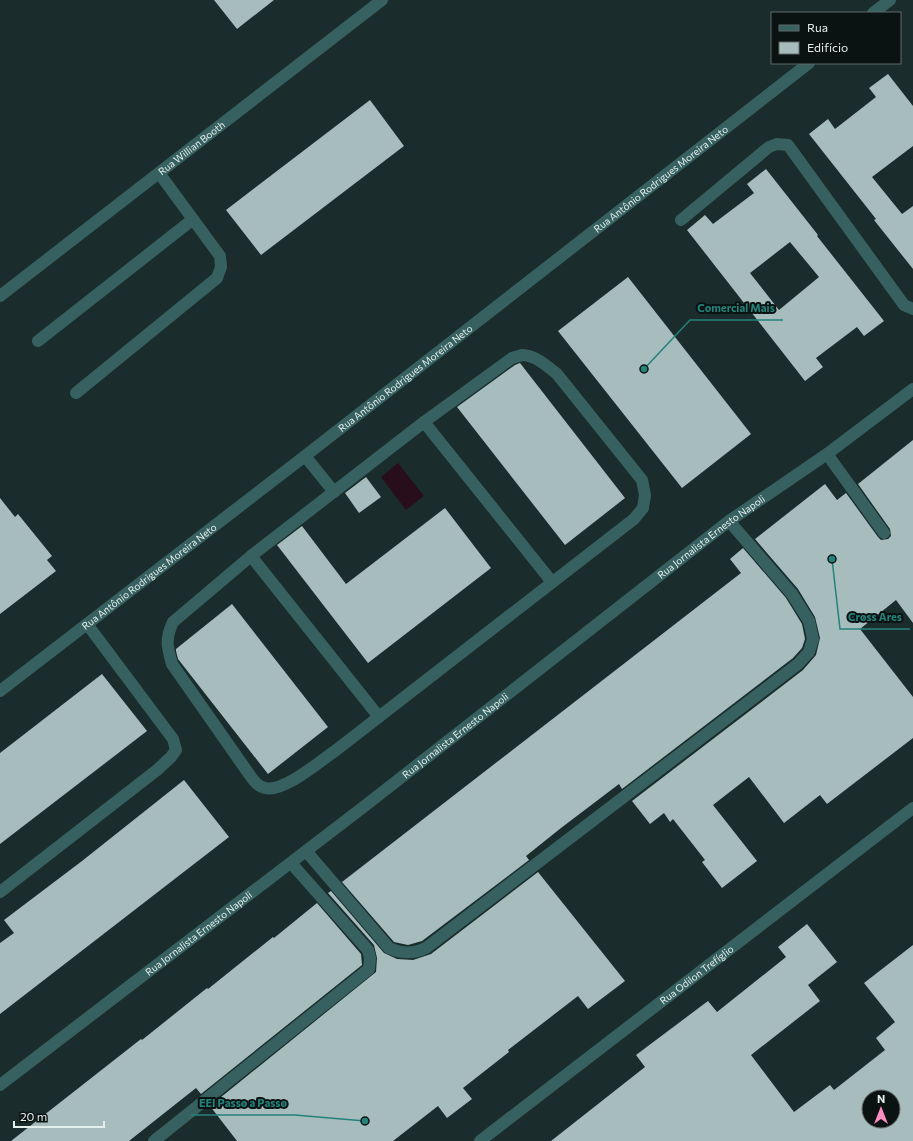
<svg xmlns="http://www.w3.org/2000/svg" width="913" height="1141" font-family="Commissioner,sans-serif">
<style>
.water{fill:#270e1a}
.building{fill:#a7bcbc;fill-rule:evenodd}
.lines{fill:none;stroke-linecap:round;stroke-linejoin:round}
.service{stroke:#376161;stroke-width:12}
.minor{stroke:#376161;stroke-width:12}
.labels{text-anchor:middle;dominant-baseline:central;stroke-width:4;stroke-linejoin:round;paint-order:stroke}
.street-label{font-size:10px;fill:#e3eeed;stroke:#0b1212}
.leader{fill:none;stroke:#24827b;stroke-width:1.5}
.callout-dot{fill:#24827b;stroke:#0b1212;stroke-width:1.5}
.callout-label{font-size:11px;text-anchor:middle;font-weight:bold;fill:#24827b;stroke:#0b1212;stroke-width:4;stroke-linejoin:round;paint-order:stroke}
</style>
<rect width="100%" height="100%" fill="#1a2c2b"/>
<path class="water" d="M398 463 424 496 406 510 381 477Z"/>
<path class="building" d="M214 0H274L237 29Z
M888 74 913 106V146L872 177 902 214 913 206V269L874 220 876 219 809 134 828 119 835 129 876 97 869 88Z
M370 100 404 146 261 255 226 210Z
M766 169 818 235 817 236 884 321 864 336 857 327 816 358 823 367 805 381 687 230 705 215 713 224 754 193 747 184ZM790 242 819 277 779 310 750 273Z
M628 277 751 434 682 488 558 331Z
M520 363 625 498 565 545 457 407 515 365Z
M913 440V623L896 600 860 629 913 697V738L827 804 820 795 784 823 749 777 713 805 757 861 722 888 702 862 705 860 673 819 670 822 664 813 650 824 632 801 803 670 816 655 820 638 815 617 798 589 755 539 825 484 837 500 846 493 878 537 881 540 888 539 891 536 890 529 858 484Z
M366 477 381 497 359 513 345 493Z
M0 498 15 517 18 514 52 556 47 560 56 571 0 614Z
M445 508 491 568 368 663 277 545 302 526 346 584Z
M743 548 786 598 802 624 805 639 802 648 793 658 622 789 619 784 561 828 526 856 529 860 422 941 408 945 394 942 342 882 741 573 730 559Z
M232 604 328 727 268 774 178 659 176 651V649Z
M102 674 147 731 0 844V753Z
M184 780 229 837 0 1014V943L14 933 4 920 82 861Z
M538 872 625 981 588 1009 578 996 508 1050 509 1052 463 1088 472 1099 447 1118 438 1106 393 1141H237L210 1106 376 972 377 958 374 945 328 893 331 891 384 953 397 959 413 960 431 954Z
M317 903 361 954 362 965 201 1094 196 1088 129 1141H11L141 1039 142 1040 207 988 208 989 273 937 274 938Z
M807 924 837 962 808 985 820 1001 751 1055 794 1112 830 1085 834 1090 885 1050 876 1038 895 1022 864 983 913 945V1141H551L645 1067 636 1055 708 1001 717 1012 786 957 778 947ZM869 1097H893V1121H869Z"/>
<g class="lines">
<path class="service" d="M38 341 192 220
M76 393 217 278 221 267 220 256 159 173
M827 454 884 533"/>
<g class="minor">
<path d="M873 13 890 0"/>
<path d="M681 220 769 147 777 144 788 145 904 305 913 309"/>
<path id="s1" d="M0 296 382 0"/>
<path d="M522 355C535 355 547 366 557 374L642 480 645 495 643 508 634 519 335 751C320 761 283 793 265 788 258 787 253 780 249 774L172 664C167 647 165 639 173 622L251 556 424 422 512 358Z"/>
<path d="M424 422 552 582"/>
<path d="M305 456 334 492"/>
<path d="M251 556 379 717"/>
<path id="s2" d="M0 691 305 456 809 63"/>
<path d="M306 851 389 948C402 954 413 954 426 948L798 664 809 652 813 639 809 621 792 594 729 521"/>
<path d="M0 892 157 770 171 757 176 750 173 739 87 624"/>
<path id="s3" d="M0 1085 366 805 729 521 827 454 913 389"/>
<path d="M154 1141 369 969 370 958 368 950 291 863"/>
<path id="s4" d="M480 1141 913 808"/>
</g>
</g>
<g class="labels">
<g class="street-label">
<text stroke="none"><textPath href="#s1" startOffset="242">Rua Willian Booth</textPath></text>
<text stroke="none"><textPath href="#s2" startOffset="836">Rua Antônio Rodrigues Moreira Neto</textPath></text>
<text stroke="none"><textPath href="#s2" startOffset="512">Rua Antônio Rodrigues Moreira Neto</textPath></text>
<text stroke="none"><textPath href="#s3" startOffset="898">Rua Jornalista Ernesto Napoli</textPath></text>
<text stroke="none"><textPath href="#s2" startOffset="188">Rua Antônio Rodrigues Moreira Neto</textPath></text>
<text stroke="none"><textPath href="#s3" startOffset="574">Rua Jornalista Ernesto Napoli</textPath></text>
<text stroke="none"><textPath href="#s3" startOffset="250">Rua Jornalista Ernesto Napoli</textPath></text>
<text stroke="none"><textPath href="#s4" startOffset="273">Rua Odilon Trefíglio</textPath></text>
</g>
</g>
<path class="leader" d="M644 369L690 320H783M832 559L840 629H910M365 1121L295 1115H191"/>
<g class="callout-dot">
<circle cx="644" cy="369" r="4"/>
<circle cx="832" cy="559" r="4"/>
<circle cx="365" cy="1121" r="4"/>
</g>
<g class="callout-label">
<text x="736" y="312">Comercial Mais</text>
<text x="875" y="621">Cross Ares</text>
<text x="243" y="1107">EEI Passo a Passo</text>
</g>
<rect x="771" y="12" width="130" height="52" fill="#0b1212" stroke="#616a6a"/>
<rect x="779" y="25" width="20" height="6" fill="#376161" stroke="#616a6a"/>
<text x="807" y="32" font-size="12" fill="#e3eeed">Rua</text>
<rect x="779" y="42" width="20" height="12" fill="#a7bcbc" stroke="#616a6a"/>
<text x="807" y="52" font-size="12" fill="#e3eeed">Edifício</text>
<g transform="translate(881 1109)"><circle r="19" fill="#0b1212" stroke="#616a6a"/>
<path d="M0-3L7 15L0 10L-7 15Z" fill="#fc8fc1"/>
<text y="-6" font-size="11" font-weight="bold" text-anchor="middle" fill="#e3eeed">N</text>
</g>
<path d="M14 1121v6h90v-6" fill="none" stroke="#e3eeed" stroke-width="2"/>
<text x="20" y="1121" font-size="12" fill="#e3eeed" stroke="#0b1212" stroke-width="3" paint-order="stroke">20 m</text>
</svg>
